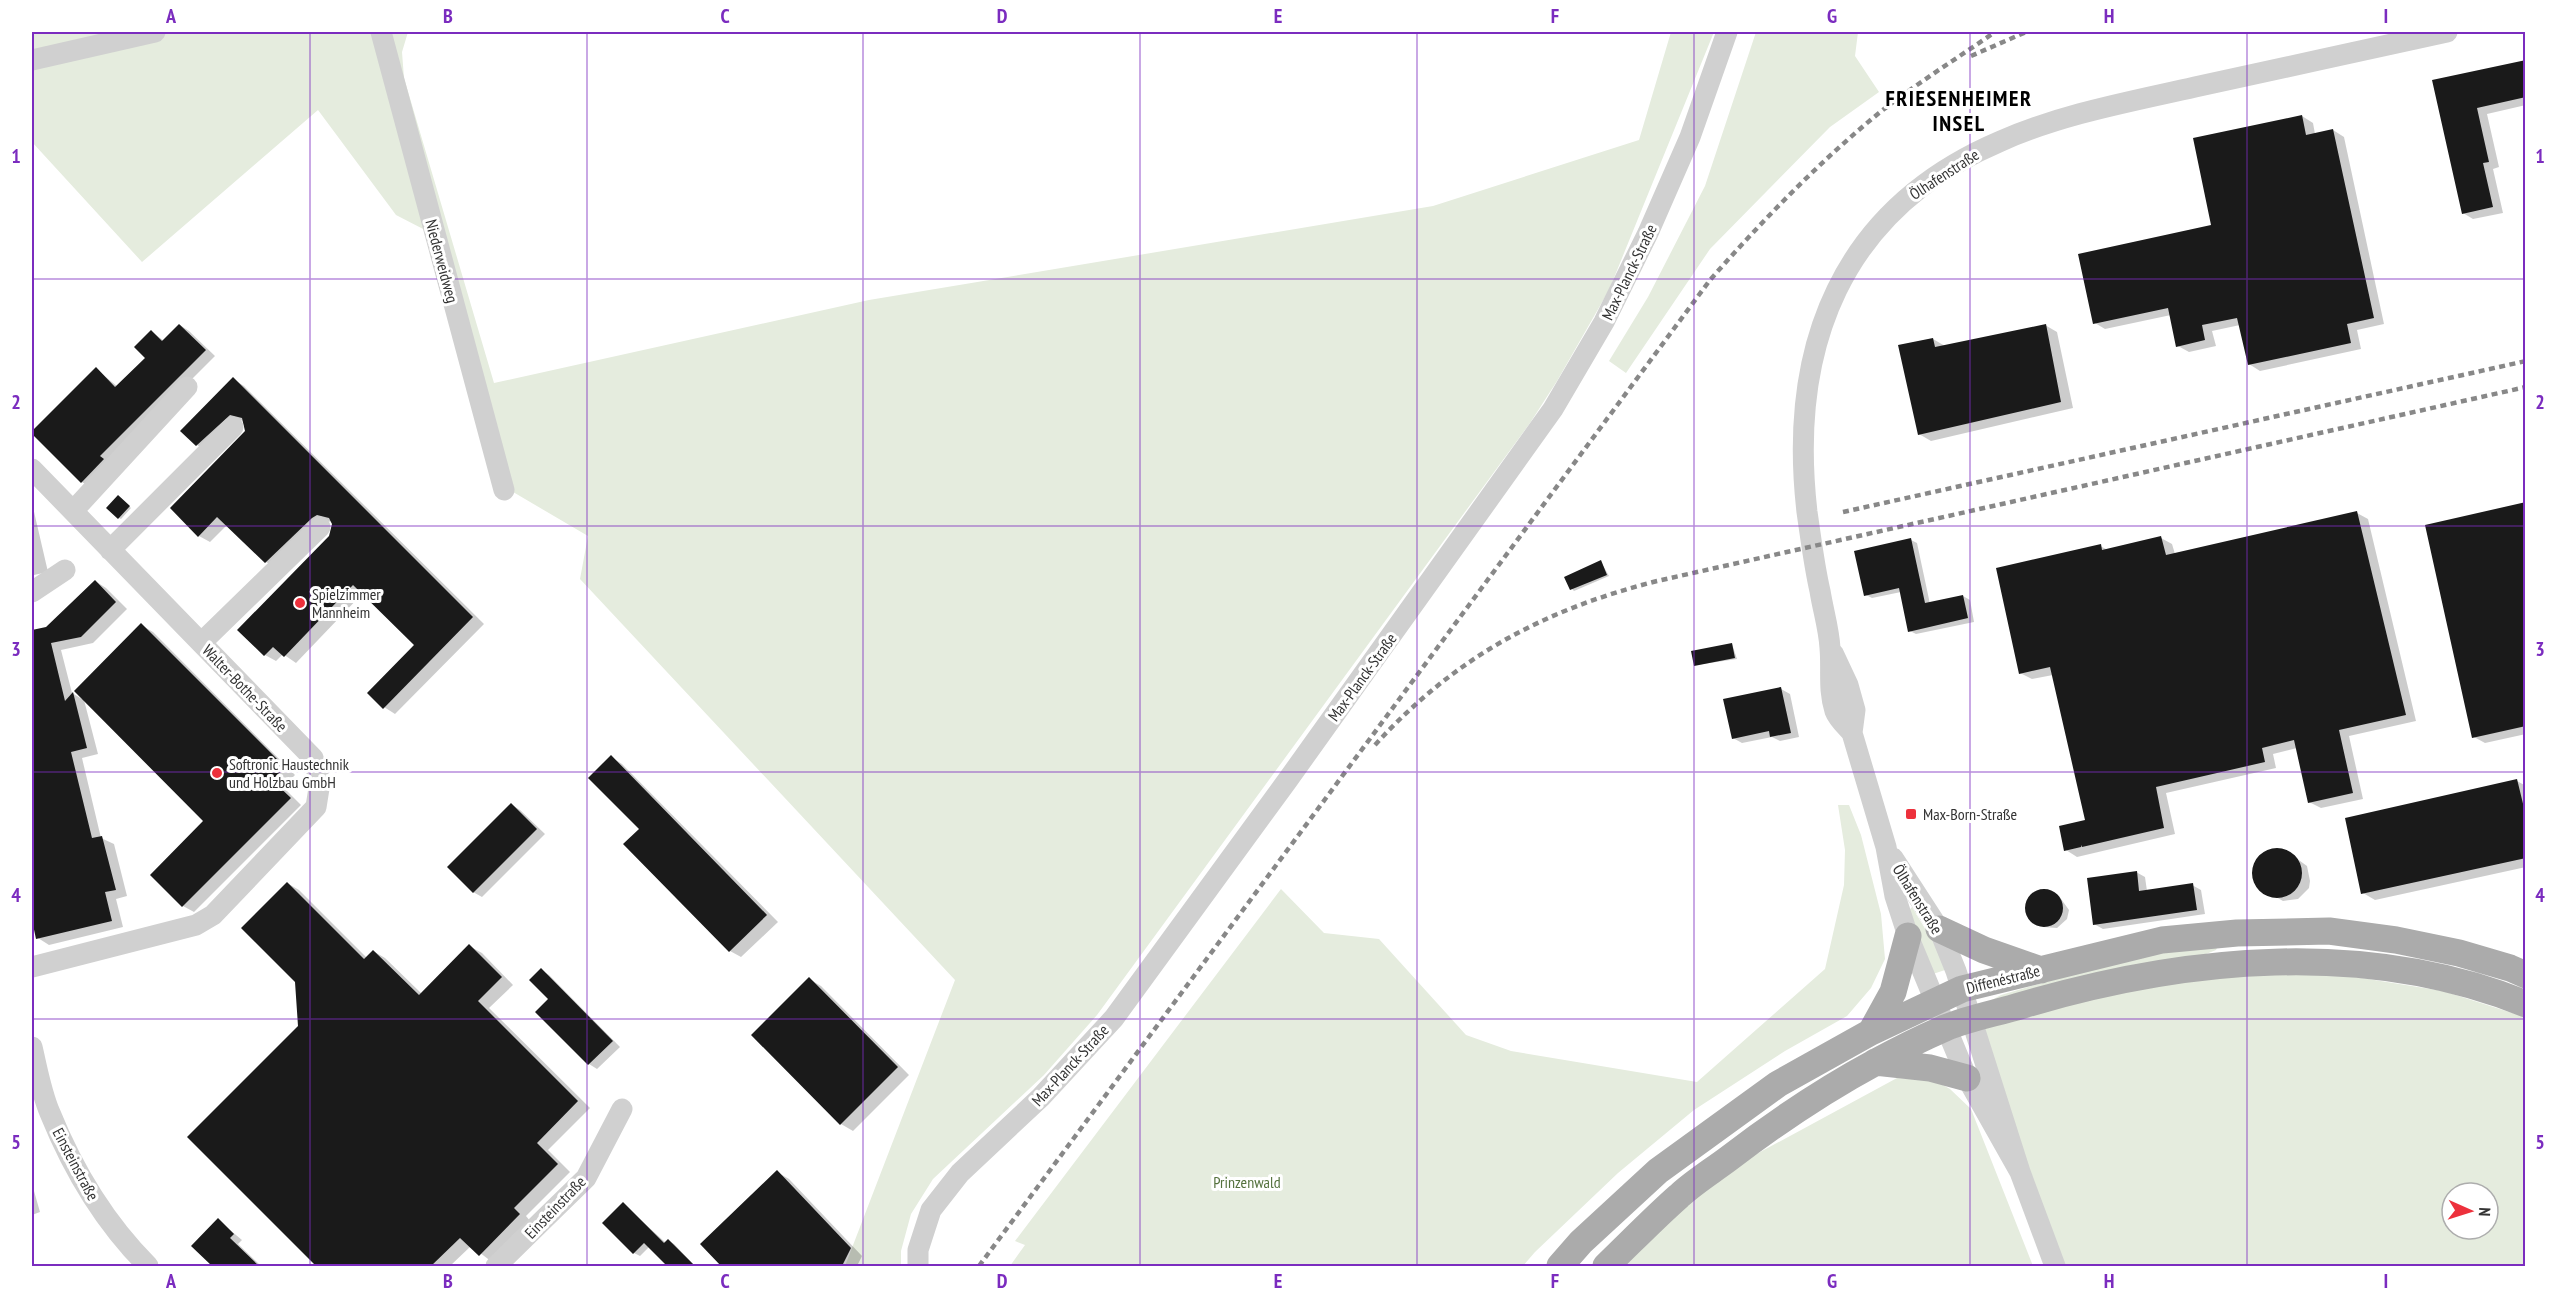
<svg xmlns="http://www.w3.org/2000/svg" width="2557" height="1298" font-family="'PT Sans Narrow',sans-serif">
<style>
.green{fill:#e5ecde;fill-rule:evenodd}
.shadow{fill:#0003}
.building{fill:#1a1a1a}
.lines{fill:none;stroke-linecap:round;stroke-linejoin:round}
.minor{stroke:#d0d0d0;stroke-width:21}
.major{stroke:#ababab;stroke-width:27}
.rail{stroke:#888;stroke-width:4.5;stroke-dasharray:6 4.5;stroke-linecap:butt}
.grid{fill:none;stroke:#7b2cbf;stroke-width:1.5;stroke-opacity:0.55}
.poi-dot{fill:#ed313c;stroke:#fff;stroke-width:2}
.labels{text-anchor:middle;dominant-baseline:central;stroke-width:6;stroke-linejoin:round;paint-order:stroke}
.street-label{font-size:16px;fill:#333;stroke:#fff}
.poi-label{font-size:16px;fill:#333;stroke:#fff;text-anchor:start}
.park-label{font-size:16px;fill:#54713d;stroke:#fff}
.district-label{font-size:22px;font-weight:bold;letter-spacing:1.5px;fill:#000;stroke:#fff}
.neatline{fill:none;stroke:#7b2cbf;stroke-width:2}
.grid-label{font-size:20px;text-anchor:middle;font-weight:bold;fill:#7b2cbf}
</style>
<rect width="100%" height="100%" fill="#fff"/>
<path class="green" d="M32 32H408L402 52 404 78 494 383 869 300 1433 206 1639 140 1671 32H1714L1609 290 1557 381 1530 423 1097 1015 1044 1075 933 1179 911 1214 901 1251V1266H845L955 980 580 579 588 536 496 482 427 231 396 215 318 110 142 262 32 142Z
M1756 32H1858L1855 56 1879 92 1830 127 1710 249 1626 373 1609 361 1648 297 1705 186Z
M1838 805H1849L1861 835 1881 914 1885 959 1871 988 1847 1016 1785 1051 1694 1110 1618 1173 1535 1252 1523 1266H1010L1025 1245 1015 1241 1281 889 1324 933 1379 939 1466 1035 1511 1051 1697 1082 1825 969 1844 885 1845 850Z
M1912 907 1941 955 1945 970 1933 974 1909 911Z
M2218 946 2216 950 2201 956 1990 1001 2001 995 2131 957Z
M2166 971 2343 975 2443 991 2525 1017V1266H2055L1971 1021ZM2452 1193H2488V1229H2452Z
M1897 1078 1934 1080 1950 1089 1971 1109 2033 1266H1620L1727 1170Z"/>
<path class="shadow" d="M2526 61V105L2487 114 2499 167 2493 169 2503 213 2473 219 2463 213 2434 81Z
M2302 116 2313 123 2315 134 2333 130 2344 137 2384 324 2357 330 2361 349 2260 371 2249 364 2240 325 2212 331 2216 346 2189 352 2178 346 2171 315 2105 329 2095 323 2213 227Z
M180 325 189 331 215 356 109 462 91 488 82 482 32 432 96 369 118 387 147 358 152 332 164 341Z
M2045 325 2057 332 2073 408 1931 441 1919 434 1933 339 1945 346Z
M233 379 244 386 484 624 395 714 384 707 416 645 363 593 296 663 283 654 276 661 265 655 334 530 332 521 323 523 277 568 266 562 227 525 210 542 199 536 247 431 242 420 208 452 197 445Z
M121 498 131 508 121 519 119 518Z
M32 503 48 572 34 575 32 574Z
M2526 504V734L2485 743 2474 737Z
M2357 513 2368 519 2416 721 2349 736 2363 799 2321 808 2309 802 2297 748 2273 754 2276 768 2166 793 2175 834 2077 857 2066 850 2087 822 2053 675 2032 679 2020 673 2100 546 2108 550 2161 538 2172 544 2175 554Z
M1911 540 1917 543 1930 604 1963 596 1970 600 1974 622 1916 634 1910 631 1901 592 1872 598 1866 595Z
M1601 562 1609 576 1574 591 1572 589 1566 578Z
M95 581 106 588 127 609 93 643 61 650 72 693 82 699 141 625 153 632 295 775 283 787 301 805 194 912 183 906 206 821 84 700 98 754 82 758 101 838 114 844 127 896 116 899 123 927 49 945 38 938 32 914V632L47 628Z
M1732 644 1737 659 1696 665Z
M1781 689 1790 694 1799 737 1780 741 1772 737 1742 743 1733 738Z
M611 757 622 764 778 922 741 957 730 951 641 829Z
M2517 781 2526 786V867L2375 900 2363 893Z
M512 805 520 810 545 834 482 897 473 892Z
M2277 849 2285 850 2307 866 2310 881 2309 888 2298 899 2283 901 2260 888 2256 882 2255 867 2263 854Z
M2136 872 2145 877 2147 891 2192 885 2201 890 2205 914 2103 929 2094 924Z
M287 883 299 890 367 958 373 951 385 958 422 994 469 946 482 953 513 985 489 1008 590 1108 548 1150 570 1172 526 1216 531 1222 492 1262 471 1246 450 1266H318L189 1137 300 1027Z
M2039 891 2052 892 2059 896 2069 910 2067 919 2057 928 2043 927 2028 913 2029 900Z
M541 970 549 975 620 1047 597 1069 589 1064 537 1012 550 1000Z
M809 979 821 986 909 1075 853 1131 841 1124Z
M777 1172 789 1179 862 1256 857 1266H723L702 1244Z
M32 1184 40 1212 32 1215Z
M623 1204 666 1243 669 1241 674 1244 694 1265 669 1266 649 1247 640 1256 634 1253 604 1223Z
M218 1220 242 1240 238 1244 261 1266H213L193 1246Z"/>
<path class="building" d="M2526 60V97L2477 108 2489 162 2483 163 2493 207 2462 214 2432 80Z
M2302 115 2306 135 2333 129 2374 318 2347 324 2351 343 2248 365 2237 318 2202 325 2205 340 2176 347 2168 308 2093 324 2078 254 2211 225 2193 138Z
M179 324 206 350 100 456 104 459 81 483 32 434V431L96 367 115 387 145 358 134 347 151 330 162 341Z
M2046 324 2061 402 1918 435 1898 345 1933 338 1935 347Z
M233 377 473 617 383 709 367 693 414 645 353 585 284 657 273 647 264 656 237 630 329 536 332 524 329 518 317 515 312 518 265 563 217 517 198 537 170 508 245 431 242 418 230 415 196 446 180 431Z
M118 495 130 506 118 519 106 508Z
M2526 502V726L2472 738 2425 525Z
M2357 511 2406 715 2339 730 2353 793 2308 803 2294 740 2262 748 2265 762 2156 787 2164 828 2082 847V845L2081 847 2064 851 2059 826 2085 820 2050 667 2019 674 1996 568 2101 544 2102 550 2161 536 2166 555Z
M1911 538 1925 603 1963 595 1968 618 1908 632 1899 588 1864 596 1854 551Z
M1601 560 1607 575 1570 590 1564 577Z
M95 580 116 602 81 637 51 643 65 701 73 692 87 748 71 752 92 838 102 836 116 890 105 892 112 921 36 939 32 920V630L46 627Z
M141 623 285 767 272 780 291 798 182 907 150 875 203 821 74 691Z
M1732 643 1735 658 1694 666 1691 651Z
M1781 687 1791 733 1770 737 1769 731 1732 739 1723 699Z
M611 755 767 915 729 952 623 844 639 829 588 778Z
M2517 779 2526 816V858L2361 894 2345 818Z
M511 803 537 829 473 893 447 867Z
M2252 873a25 25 0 1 1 50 0a25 25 0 1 1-50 0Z
M2137 871 2139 891 2193 883 2197 910 2093 925 2087 878Z
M287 882 364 959 373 950 419 995 469 944 502 977 478 1001 578 1101 537 1143 558 1164 514 1208 520 1214 479 1256 460 1238 431 1266H316L187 1137 298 1026 295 982 241 928Z
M2025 908a19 19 0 1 1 38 0a19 19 0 1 1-38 0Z
M541 968 613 1041 588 1065 535 1012 548 999 529 980Z
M809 977 898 1067 840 1125 751 1035Z
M777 1170 851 1248 842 1266H721L700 1244Z
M623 1202 664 1243 668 1239 695 1266H667L644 1243 633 1254 602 1223Z
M218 1218 234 1234 230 1238 259 1266H212L191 1246Z"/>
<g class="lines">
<path class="minor" d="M381 32 504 490
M32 60 155 32
M32 469 313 758 320 782 316 807 213 915 196 925 32 967
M73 511 187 387
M110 550 233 427
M32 592 65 570
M201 643 320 527
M1833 653 1848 685 1855 710 1852 733 1886 847 1895 896 1908 936 1967 1078 2020 1172
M1852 733C1846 726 1838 719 1835 711 1828 689 1832 670 1830 648 1829 629 1823 610 1820 591 1814 565 1811 539 1807 512 1788 346 1841 209 2001 141 2062 114 2129 102 2195 87 2279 69 2363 50 2447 32
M1893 858 1939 929 1956 971 2020 1172 2055 1266
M32 1047C37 1068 41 1092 50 1113 73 1170 105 1223 148 1266
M496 1266 586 1178 622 1109
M918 1266V1250L931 1210 960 1173 1041 1097 1114 1018 1287 781 1553 409 1604 322 1648 233 1690 137 1727 32"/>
<path class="major" d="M1939 929 1984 950 2041 970
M1871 1032 1893 992 1908 936
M1875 1062 1930 1068 1967 1078
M1560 1266 1581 1242 1658 1171 1778 1084 1871 1032 1962 989 2162 940 2237 933 2329 931 2396 940 2459 953 2510 968 2526 975
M1606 1266C1630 1243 1654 1218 1679 1196 1694 1182 1712 1171 1728 1159 1775 1123 1824 1090 1876 1062 1898 1050 1922 1038 1945 1028 1969 1018 1997 1013 2023 1005 2185 957 2365 939 2526 1004"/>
<path class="rail" d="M1971 56 2026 32
M1843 512 2526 361
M1375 745C1455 657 1543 610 1657 581L2526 387
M979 1266 1710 280C1762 221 1818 163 1879 113 1916 84 1956 59 1995 32"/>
</g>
<path class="grid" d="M310 32V1266M587 32V1266M863 32V1266M1140 32V1266M1417 32V1266M1694 32V1266M1970 32V1266M2247 32V1266M32 279H2526M32 526H2526M32 772H2526M32 1019H2526"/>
<g class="poi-dot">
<circle cx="300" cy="603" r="6"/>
<circle cx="217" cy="773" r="6"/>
<rect x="1905" y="808" width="12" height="12" rx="3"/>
</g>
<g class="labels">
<g class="street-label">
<text transform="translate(1944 174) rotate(-33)">Ölhafenstraße</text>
<text transform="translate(442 261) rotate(75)">Niederweidweg</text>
<text transform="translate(1629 272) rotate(-64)">Max-Planck-Straße</text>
<text transform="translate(1362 677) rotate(-54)">Max-Planck-Straße</text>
<text transform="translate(245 688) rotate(46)">Walter-Bothe-Straße</text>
<text transform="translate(1918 899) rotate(58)">Ölhafenstraße</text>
<text transform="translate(2003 979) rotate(-14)">Diffenéstraße</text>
<text transform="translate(1070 1065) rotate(-47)">Max-Planck-Straße</text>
<text transform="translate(76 1164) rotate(62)">Einsteinstraße</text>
<text transform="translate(555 1207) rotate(-46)">Einsteinstraße</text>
</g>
<g class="poi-label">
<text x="312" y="594">Spielzimmer<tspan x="312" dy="18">Mannheim</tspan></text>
<text x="229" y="764">Softronic Haustechnik<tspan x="229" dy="18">und Holzbau GmbH</tspan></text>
<text x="1923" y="814">Max-Born-Straße</text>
</g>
<g class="park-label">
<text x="1247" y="1182">Prinzenwald</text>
</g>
<g class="district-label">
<text x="1959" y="98">FRIESENHEIMER<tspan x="1959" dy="25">INSEL</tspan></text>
</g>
</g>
<rect width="2557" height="1298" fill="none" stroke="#ffffff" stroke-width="66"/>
<g transform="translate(2470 1211) rotate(93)"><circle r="28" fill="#ffffff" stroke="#adadad" stroke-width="1.5"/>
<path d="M0-4.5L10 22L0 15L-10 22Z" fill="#ed313c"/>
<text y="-9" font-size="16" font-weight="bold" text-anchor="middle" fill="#333333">N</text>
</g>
<rect x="33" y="33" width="2491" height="1232" class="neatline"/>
<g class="grid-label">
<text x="171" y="23">A</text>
<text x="448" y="23">B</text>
<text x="725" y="23">C</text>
<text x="1002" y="23">D</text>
<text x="1278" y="23">E</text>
<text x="1555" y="23">F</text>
<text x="1832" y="23">G</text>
<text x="2109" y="23">H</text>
<text x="2386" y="23">I</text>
<text x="16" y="163">1</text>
<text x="2540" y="163">1</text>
<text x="16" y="409">2</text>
<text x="2540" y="409">2</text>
<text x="16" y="656">3</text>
<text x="2540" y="656">3</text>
<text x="16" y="902">4</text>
<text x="2540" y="902">4</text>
<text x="16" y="1149">5</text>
<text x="2540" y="1149">5</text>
<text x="171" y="1288">A</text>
<text x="448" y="1288">B</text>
<text x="725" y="1288">C</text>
<text x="1002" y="1288">D</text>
<text x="1278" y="1288">E</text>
<text x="1555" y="1288">F</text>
<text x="1832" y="1288">G</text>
<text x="2109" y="1288">H</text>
<text x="2386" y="1288">I</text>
</g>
</svg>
